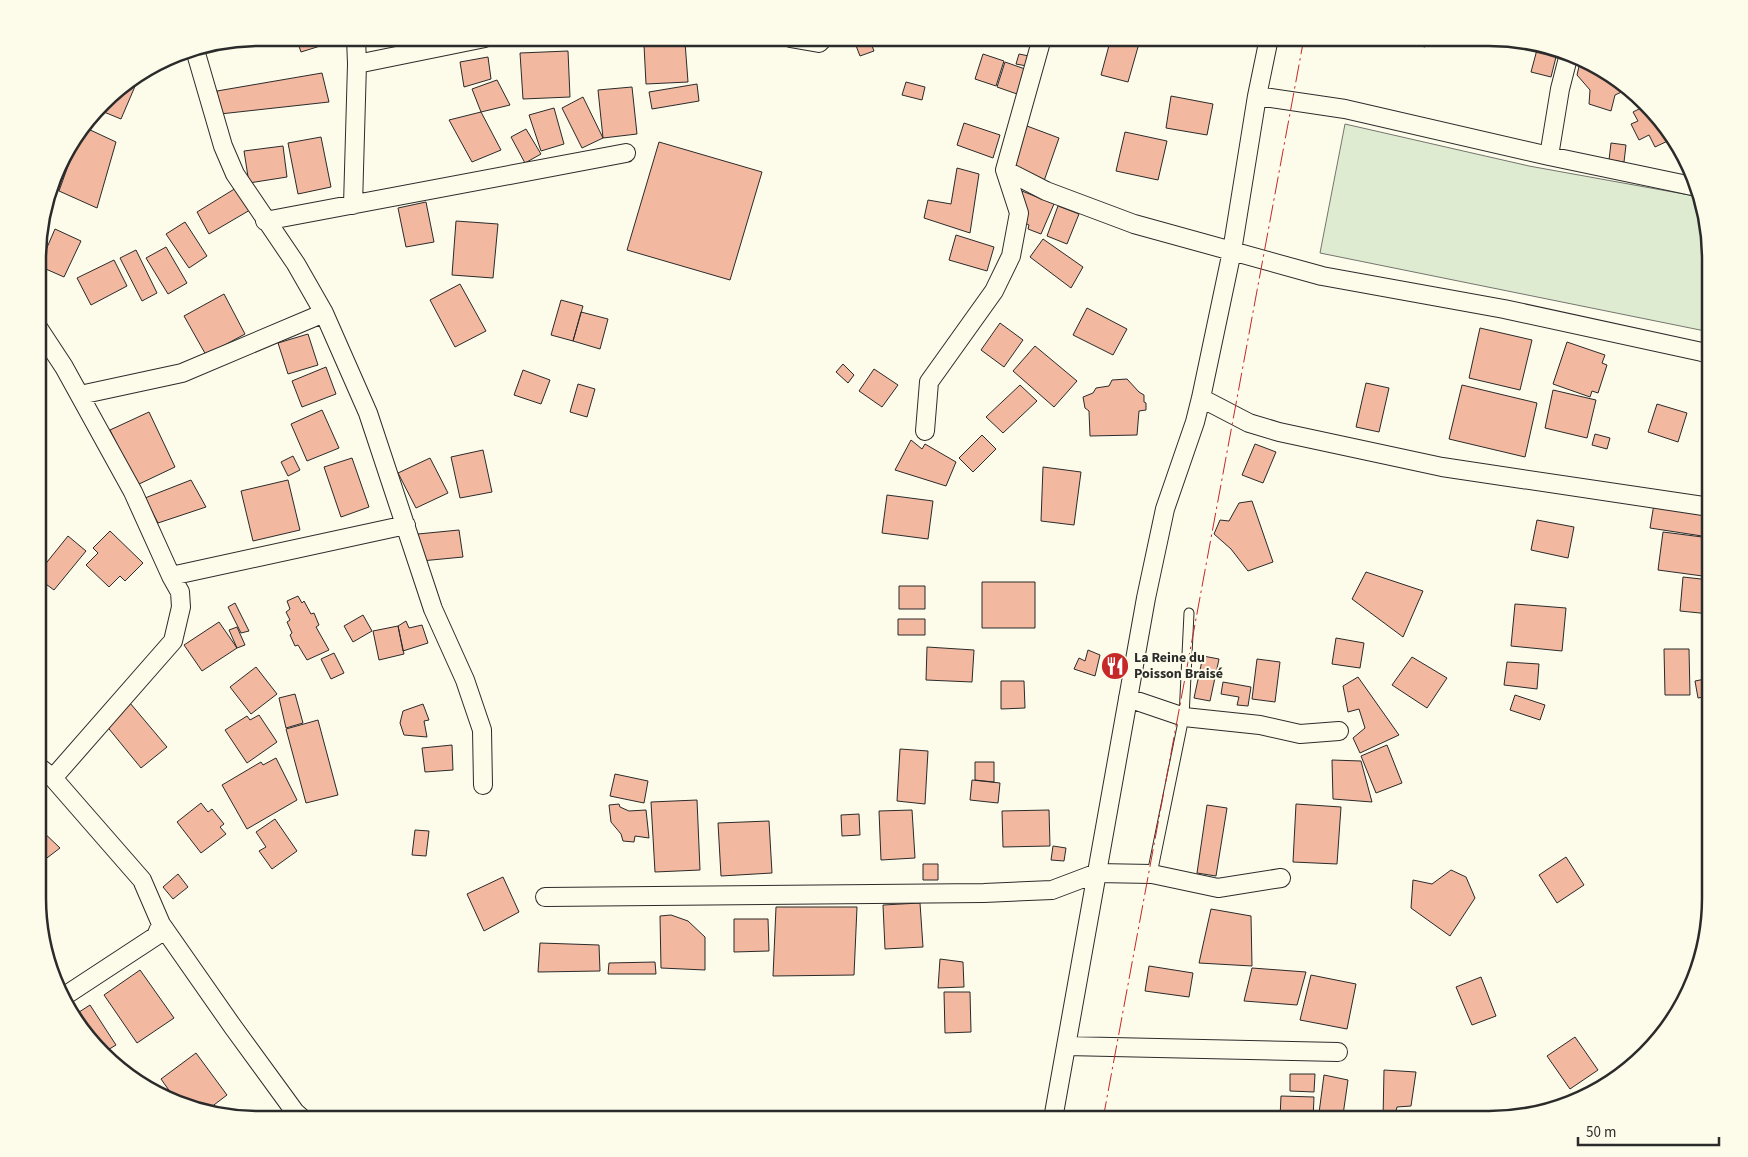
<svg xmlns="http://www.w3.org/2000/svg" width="1748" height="1157" font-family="'Source Sans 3',sans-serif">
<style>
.green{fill:#deebd1;stroke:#74746e}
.building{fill:#f2b8a0;stroke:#2b2b2b}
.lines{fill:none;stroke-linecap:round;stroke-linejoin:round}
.lane-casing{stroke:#2b2b2b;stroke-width:11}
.street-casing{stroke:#2b2b2b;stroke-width:20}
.lane{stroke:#fdfbea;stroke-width:9}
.street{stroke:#fdfbea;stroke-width:18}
.power{stroke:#c62828;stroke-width:1;stroke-dasharray:18 4 2.5 4;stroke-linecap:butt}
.labels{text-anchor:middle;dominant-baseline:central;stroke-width:4;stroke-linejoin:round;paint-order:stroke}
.poi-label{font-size:14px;font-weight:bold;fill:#2b2b2b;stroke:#fdfbea;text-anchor:start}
.rim{fill:none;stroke:#2b2b2b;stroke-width:2.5}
</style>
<rect width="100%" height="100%" fill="#fdfbea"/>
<path class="green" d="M1345 124 1529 166 1695 196 1710 245V332L1320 253Z"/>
<path class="building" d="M296 38H332L333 42 301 52Z
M853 38H869L874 51 860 56Z
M1111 38H1130L1140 40 1128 82 1101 75Z
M1390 38H1428L1425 47Z
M685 42 688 82 646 84 644 45Z
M1538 46 1558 49 1551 77 1531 72Z
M568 51 570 97 523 99 520 53Z
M983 54 1004 61 996 86 975 79Z
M1019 54 1034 57 1032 67 1016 64Z
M488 57 491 79 464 87 460 62Z
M1582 60 1612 75 1626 90 1615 95 1611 111 1589 104 1590 90 1577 75 1580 62Z
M1005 62 1025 69 1017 94 997 87Z
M322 73 329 102 220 114 217 91Z
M139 77 121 119 99 110 113 93Z
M497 80 510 105 481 112 472 89Z
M906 82 925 87 922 100 902 95Z
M697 84 699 101 652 109 649 92Z
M632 87 637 134 603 138 598 90Z
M1171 96 1213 104 1207 135 1166 128Z
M583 97 603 138 582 148 562 108Z
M1641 105 1672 139 1655 147 1649 135 1639 140 1631 124 1638 121 1633 112 1641 108Z
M554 108 564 144 541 151 529 115Z
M481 112 501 150 472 162 449 120Z
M964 123 1000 135 993 158 957 145Z
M1027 126 1059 138 1044 181 1012 170Z
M86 128 116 142 97 208 59 191 78 138Z
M526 129 541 154 525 163 511 137Z
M1125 132 1167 141 1158 180 1116 171Z
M321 137 331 187 298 194 288 143Z
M659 142 762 172 730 280 627 250Z
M1611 143 1626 145 1624 162 1609 160Z
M283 146 287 177 249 183 244 151Z
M59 164 65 166 54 194 51 193Z
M957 168 979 174 970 233 924 218 928 200 951 204Z
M236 188 250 210 209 234 197 212Z
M1022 191 1054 204 1041 234 1028 229 1029 225 1021 221 1023 209Z
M426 202 434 242 406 247 398 208Z
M1058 206 1079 214 1067 244 1047 236Z
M456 221 498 224 493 278 452 275Z
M185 222 207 256 189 268 166 234Z
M41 225 44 227 39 245V231Z
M55 229 81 241 64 277 39 266Z
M956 235 994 247 987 271 949 260Z
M1043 239 1083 267 1071 288 1030 257Z
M166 247 187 283 168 294 146 258Z
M136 250 157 293 142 301 120 258Z
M114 260 127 286 91 305 77 278Z
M460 284 486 331 455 347 430 300Z
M224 294 245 334 206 355 184 316Z
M561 300 583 306 573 341 551 335Z
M1087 308 1127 329 1113 355 1073 335Z
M581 312 608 319 600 349 573 341Z
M1000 323 1023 340 1004 367 981 350Z
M1480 328 1532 340 1520 390 1469 378Z
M308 334 318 365 288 374 278 343Z
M1567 342 1605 355 1602 363 1607 365 1598 393 1592 391 1590 397 1553 384Z
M1035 346 1077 381 1054 407 1013 371Z
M843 364 854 375 848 383 836 372Z
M326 367 336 394 302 407 292 381Z
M874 369 898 385 882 407 859 391Z
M523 370 550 380 541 404 514 395Z
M1127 379 1139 392 1144 395V402L1146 403V410L1139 411 1137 435 1090 436 1089 411 1085 408 1083 397 1093 393 1096 388 1109 386 1112 380Z
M1366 383 1389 388 1379 432 1356 427Z
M578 384 595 389 587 417 570 412Z
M1020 385 1037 401 1003 433 986 417Z
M1462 385 1537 403 1525 457 1449 439Z
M1553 390 1596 400 1587 438 1545 428Z
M1657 404 1687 413 1678 442 1648 432Z
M322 410 339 448 307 461 291 424Z
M149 412 175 467 137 485 110 430Z
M1595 434 1610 438 1607 449 1592 445Z
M982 435 996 449 973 472 959 458Z
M911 440 922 449 925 444 956 462 946 486 895 470Z
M1255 444 1276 452 1263 483 1242 475Z
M483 450 492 492 460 498 451 457Z
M293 456 300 470 288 476 281 462Z
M352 458 369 507 341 517 324 467Z
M430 458 448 493 416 508 398 473Z
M1043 467 1081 472 1074 525 1041 521Z
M191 480 206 507 158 523 145 498Z
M288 480 300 530 253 541 241 491Z
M887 495 933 501 928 539 882 533Z
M1252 501 1273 562 1248 571 1231 549 1214 534 1220 520 1229 521 1239 503Z
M1654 504 1705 512 1702 536 1650 528Z
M1537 520 1574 527 1568 558 1531 550Z
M459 530 463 557 421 561 418 534Z
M110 531 143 563 125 581 120 576 109 587 86 565 98 553 93 548Z
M1663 532 1710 538V577L1658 570Z
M68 536 86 551 54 590 39 579V572Z
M1366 572 1423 591 1403 637 1352 599Z
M1683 577 1710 580V614L1680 611Z
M982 582H1035V628H982Z
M899 586H925V609H899Z
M298 596 302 603 304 601 311 614 314 613 319 625 316 627 329 650 307 660 298 645 295 646 290 635 292 633 287 622 290 620 286 612 290 609 287 601Z
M235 603 249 631 241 633 228 607Z
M1515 604 1566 608 1562 651 1511 646Z
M363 615 372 631 353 642 344 626Z
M898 619H925V635H898Z
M406 621 409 628 422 625 428 643 403 651 398 626Z
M219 622 237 648 202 671 184 645Z
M398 626 404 654 379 660 373 631Z
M237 627 245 645 237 648 229 630Z
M1336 638 1364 643 1360 668 1332 664Z
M927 647 974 650 972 682 926 680Z
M1664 649H1689L1690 695H1665Z
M1088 650 1100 655 1095 676 1074 669 1079 658 1085 661Z
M334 653 344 673 331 679 321 659Z
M1203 656 1219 659 1210 701 1194 698Z
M1412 657 1447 678 1427 708 1392 685Z
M1257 659 1280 662 1275 702 1252 699Z
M1507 662 1539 664 1537 689 1504 685Z
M256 667 277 694 251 714 230 687Z
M1358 677 1399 735 1360 753 1353 738 1365 728 1359 709 1348 712 1343 686Z
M1710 678V696L1698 698 1695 681Z
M1001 681H1024L1025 708 1001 709Z
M1223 682 1251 687 1248 706 1237 705 1239 697 1221 694Z
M295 694 303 723 286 728 279 698Z
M1515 695 1545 705 1540 720 1510 710Z
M130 703 167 747 141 768 105 724Z
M423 704 429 720 424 721 427 737 404 735 400 723 403 711Z
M259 715 277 742 247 763 225 730 247 716 250 720Z
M318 720 338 795 306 803 286 729Z
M452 745 453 770 425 772 422 748Z
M1387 745 1402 783 1376 793 1361 756Z
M900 749 928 751 925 804 897 801Z
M276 758 297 800 247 829 222 785 261 762 263 765Z
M1332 760 1361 761 1372 802 1333 799Z
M975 762H994V782L975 780Z
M615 774 648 781 644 803 610 796Z
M972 780 1000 783 998 803 970 800Z
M697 800 700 870 655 872 651 802Z
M201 803 208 812 212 809 224 824 220 827 226 834 201 853 177 822Z
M619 804 620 807 629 811 646 810 649 838 635 836 634 842 623 841 621 834 611 822 609 805Z
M1296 804 1341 807 1337 864 1293 862Z
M1207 805 1227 808 1216 876 1197 873Z
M912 810 915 858 881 860 879 811Z
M1049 810 1050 846 1003 847 1002 811Z
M859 814 860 835 842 836 841 815Z
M275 819 297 851 272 869 259 851 266 847 256 832Z
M769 821 772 873 721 876 718 823Z
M39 828 60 848 39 864Z
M415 830 429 831 426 856 412 855Z
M1053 846 1066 848 1064 861 1051 860Z
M1566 857 1584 885 1557 903 1539 875Z
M923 864H938V880H923Z
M1451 870 1466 877 1475 898 1450 936 1411 908 1413 880 1432 884Z
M178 874 188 887 173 899 163 887Z
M503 877 519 912 484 931 467 894Z
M920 903 923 947 885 949 883 905Z
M776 907H857L854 975 773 976Z
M1211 909 1251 916 1252 966 1199 963Z
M671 915 688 921 705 937V970L661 968 660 916Z
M734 919H768L769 951 734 952Z
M540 943 599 945 600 971 538 972Z
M940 959 963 962 964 987 938 988Z
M655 962 656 974H608L609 963Z
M1149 966 1193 973 1189 997 1145 991Z
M1252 968 1306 972 1297 1005 1244 1001Z
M140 970 174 1018 137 1043 104 995Z
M1311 975 1356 984 1347 1029 1300 1020Z
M1481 977 1496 1016 1472 1025 1456 987Z
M944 992H970L971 1032 945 1033Z
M90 1005 116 1045 106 1051 86 1029 76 1014Z
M1575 1037 1598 1070 1570 1089 1547 1056Z
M196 1053 227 1095 206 1111 188 1108 178 1103 161 1079Z
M1384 1070 1416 1072 1411 1106 1397 1107 1394 1119H1383Z
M1290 1074H1315L1314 1092 1290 1091Z
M1324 1075 1348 1080 1343 1115 1319 1113Z
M1281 1096 1314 1097 1313 1119 1280 1118Z
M1413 1112 1423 1119H1407Z"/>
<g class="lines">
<defs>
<path id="lane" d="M1152 874 1184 717 1189 613"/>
<path id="street" d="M790 38 819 43 824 38
M195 50 223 146 235 174 296 264 324 313 368 413 433 609 465 680 482 730 483 785
M1569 54 1560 89 1549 156 1692 186
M357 64 485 38
M1257 96 1345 109 1549 156
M1005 170 1046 191 1134 224 1322 276 1504 309 1702 352 1710 355
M353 205 357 64 356 38
M265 221 626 153
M39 329 64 367 133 492 171 576 180 592 181 607 173 641 53 778
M80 395 182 373 324 313
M1201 398 1249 423 1279 432 1442 467 1710 507
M925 431 929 382 994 291 1011 256 1019 213 1005 170 1042 38
M171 576 406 525
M1128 698 1184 717 1260 725 1300 734 1339 731
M39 767 53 778 142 880 161 924 233 1027 295 1112 303 1119
M545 897 984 893 1052 890 1097 873 1152 874 1218 888 1281 878
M63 997 156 936 161 924
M1066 1046 1338 1052
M1053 1119 1146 598 1165 509 1195 422 1201 398 1232 251 1257 96 1269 38"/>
</defs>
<use href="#lane" class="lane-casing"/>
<use href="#street" class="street-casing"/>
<use href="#lane" class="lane"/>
<use href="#street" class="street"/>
<path class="power" d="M1103 1119 1304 38"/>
</g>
<defs>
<symbol id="restaurant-disc" viewBox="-11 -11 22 22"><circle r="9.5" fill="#c62828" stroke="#fdfbea"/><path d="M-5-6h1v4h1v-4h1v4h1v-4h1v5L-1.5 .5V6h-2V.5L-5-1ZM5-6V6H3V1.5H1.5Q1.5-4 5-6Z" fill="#fff"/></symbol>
</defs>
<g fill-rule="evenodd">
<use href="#restaurant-disc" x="1099" y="650" width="32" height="32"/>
</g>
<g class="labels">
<g class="poi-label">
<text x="1134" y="658">La Reine du<tspan x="1134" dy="16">Poisson Braisé</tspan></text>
</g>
</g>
<path d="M0 0H1748V1157H0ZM259 46H1489A213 213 0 0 1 1702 259V898A213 213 0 0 1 1489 1111H259A213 213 0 0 1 46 898V259A213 213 0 0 1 259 46Z" fill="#fdfbea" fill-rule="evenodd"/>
<path class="rim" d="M259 46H1489A213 213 0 0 1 1702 259V898A213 213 0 0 1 1489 1111H259A213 213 0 0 1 46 898V259A213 213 0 0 1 259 46Z"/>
<path d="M1578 1137v8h141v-8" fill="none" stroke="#2b2b2b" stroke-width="2.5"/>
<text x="1586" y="1137" font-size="15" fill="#2b2b2b" stroke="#fdfbea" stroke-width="4" paint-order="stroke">50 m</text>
</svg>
